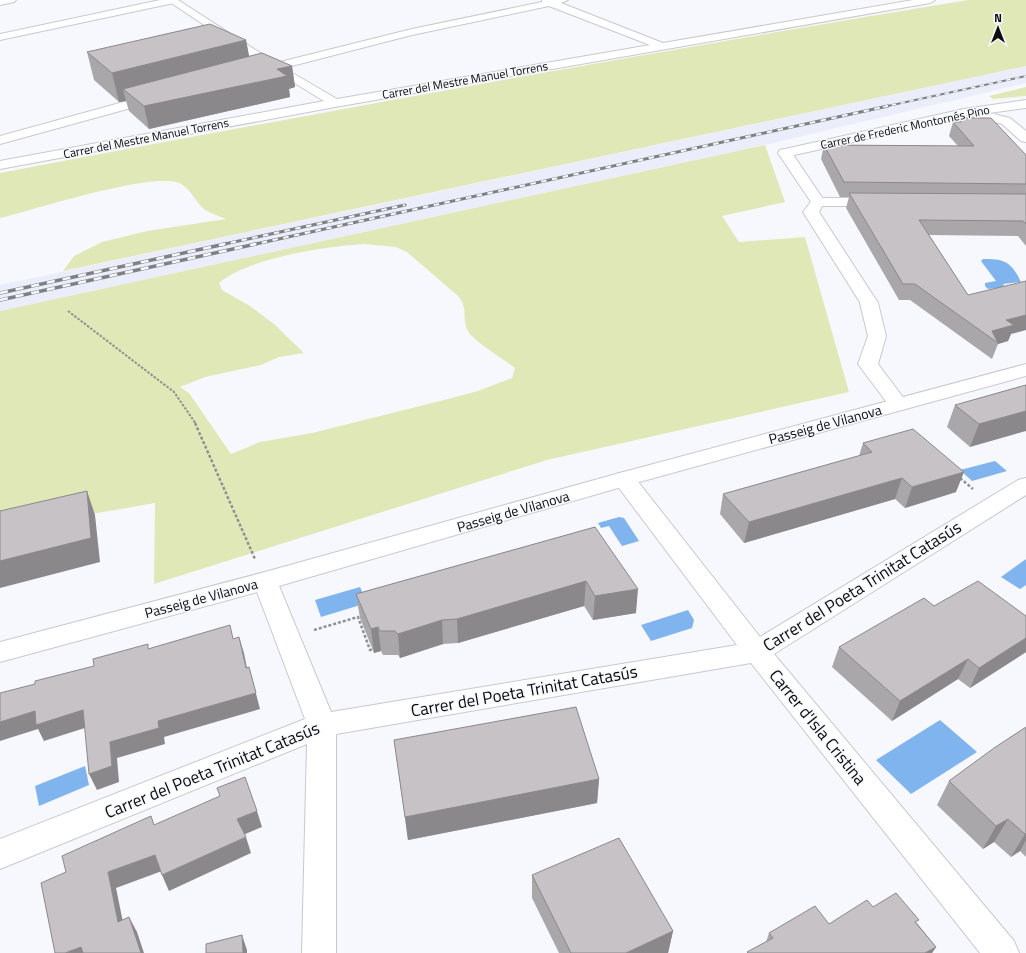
<svg xmlns="http://www.w3.org/2000/svg" width="1026" height="953" font-family="'Titillium Web',sans-serif">
<style>
.built{fill:#ebeefa}
.green{fill:#e1e8b7;fill-rule:evenodd}
.water{fill:#7fb4ef}
.lines{fill:none;stroke-linecap:round;stroke-linejoin:round}
.pedestrian-casing{stroke:#c8c9ce;stroke-width:2}
.minor-casing{stroke:#c8c9ce;stroke-width:2}
.tertiary-casing{stroke:#c8c9ce;stroke-width:2}
.path-far1{stroke:#8f9093;stroke-width:2;stroke-dasharray:2.5 1.5;stroke-linecap:butt}
.path{stroke:#8f9093;stroke-width:2.5;stroke-dasharray:3 2;stroke-linecap:butt}
.pedestrian{fill:#fff;fill-rule:evenodd}
.minor{fill:#fff;fill-rule:evenodd}
.tertiary{fill:#fff;fill-rule:evenodd}
.rail-far2-casing{stroke:#7f8083;stroke-width:2}
.rail-far1-casing{stroke:#7f8083;stroke-width:3}
.rail-casing{stroke:#7f8083;stroke-width:3.5}
.rail-far2{stroke:#f7f8fd;stroke-width:1.5;stroke-dasharray:4.5;stroke-linecap:butt}
.rail-far1{stroke:#f7f8fd;stroke-width:2;stroke-dasharray:5.5;stroke-linecap:butt}
.rail{stroke:#f7f8fd;stroke-width:2.5;stroke-dasharray:8;stroke-linecap:butt}
.wall{fill:#aaa7aa}
.shaded-wall{fill:#8b888b}
.building{fill:#c6c2c6;stroke:#8b888b}
.labels{text-anchor:middle;dominant-baseline:central;stroke-width:3;stroke-linejoin:round;paint-order:stroke}
.far-street-label{font-size:12px;fill:#0b0c0d;stroke:#f7f8fd}
.street-label{font-size:14px;fill:#0b0c0d;stroke:#f7f8fd}
.near-street-label{font-size:17px;fill:#0b0c0d;stroke:#f7f8fd}
</style>
<rect width="100%" height="100%" fill="#f7f8fd"/>
<path class="built" d="M1026 66V83L765 145 0 311V285Z"/>
<path class="green" d="M968 0H1026V66L63 271 74 256 102 242 147 231 226 219C219 216 211 214 204 209 195 202 191 188 179 183 149 172 35 210 0 218V173C322 112 644 53 968 0Z
M1026 87V96L993 99 989 96Z
M765 145 785 202 722 216 739 242 805 237 849 392 547 460 154 584 155 503 0 530V311ZM365 244 396 247 407 252 458 296C469 309 461 317 468 331 471 339 506 361 515 368L512 378 478 391 444 400 312 433 260 442 231 454 189 393 180 387 205 377 261 365 279 357 304 353 274 324 250 306 222 290 219 283C247 258 328 246 365 244Z"/>
<path class="water" d="M983 259C1004 259 1011 261 1021 282L1003 284 1005 287 988 289 985 286V283L996 281 981 261Z
M995 461 1007 471 972 481 960 470Z
M619 517 624 518 639 541 622 546 609 526 601 528 598 523Z
M1026 559V585L1020 589 1001 577Z
M360 587 367 603 321 617 315 600Z
M688 610 694 620 692 628 651 641 641 625Z
M940 720 977 752 911 794 876 760Z
M85 766 89 785 39 806 35 786Z"/>
<g class="lines">
<defs>
<path id="pedestrian" d="M785 149 790 150 825 202 823 205H813L811 202 778 153 780 150Z
M869 298 875 299 878 303 886 336 878 364 908 404 905 408 898 410 891 408 858 364 868 336 860 303 863 299Z"/>
<path id="minor" d="M0 0H16L14 2 0 5Z
M167 0H178L276 63 412 29 542 2V0H568L561 3 663 43 913 0H935L930 3 335 107 0 169V161L324 101 273 70 257 74 253 73 251 71 253 69 265 66ZM549 6 650 45 337 99 284 68 412 35Z
M156 93 160 94 162 97 160 100 0 144V136Z
M1026 100V108L989 113 1010 118 1026 131V142L1021 141 1002 124 972 116 785 157 780 156 778 153 780 150 785 149 964 109Z
M818 198H877L882 199 884 202 882 205 877 206H822L819 212 878 303 875 307 869 308 863 307 803 212 813 199Z
M624 472 632 474 760 637 1018 480 1026 478V495L774 654 1014 941 1019 953H980L751 663 336 734V953H302L307 744 0 869V839L305 719 253 581 256 575 265 572 274 575 277 581 331 712 737 645 616 484 613 479 616 474Z"/>
<path id="tertiary" d="M160 0H179L174 3 0 40V34Z
M1026 364V376L632 484 265 590 0 662V642L265 572 616 474Z"/>
</defs>
<use href="#pedestrian" class="pedestrian-casing"/>
<use href="#minor" class="minor-casing"/>
<use href="#tertiary" class="tertiary-casing"/>
<path class="path-far1" d="M68 311 174 392 196 424"/>
<path class="path" d="M195 423 255 559
M960 478 973 489
M314 630 358 617 370 650 373 649"/>
<use href="#pedestrian" class="pedestrian"/>
<use href="#minor" class="minor"/>
<use href="#tertiary" class="tertiary"/>
<defs>
<path id="rail-far2" d="M883 107 1026 76"/>
<path id="rail-far1" d="M220 245 405 205
M251 245 888 106"/>
<path id="rail" d="M0 293 225 244
M0 300 256 244"/>
</defs>
<use href="#rail-far2" class="rail-far2-casing"/>
<use href="#rail-far1" class="rail-far1-casing"/>
<use href="#rail" class="rail-casing"/>
<use href="#rail-far2" class="rail-far2"/>
<use href="#rail-far1" class="rail-far1"/>
<use href="#rail" class="rail"/>
</g>
<path class="wall" d="M246 40 249 56 292 66 295 87 289 89 290 97 149 129 129 111 126 101 119 102 94 80 87 52Z
M958 118 1026 155V246L1018 236 929 235 968 295 1011 334 1008 341 998 344 992 359 910 300H899L846 208 849 197H840L821 159 824 145 958 146 949 136 953 122H956Z
M1026 385 970 447 947 427 955 405Z
M863 443 956 492 905 508 895 499 744 543 720 514 723 494 859 456Z
M595 527 636 613 593 620 584 606 458 643 443 644 400 658 398 655H383L381 651 374 653 360 618 356 594Z
M934 606 1026 616V652L970 688 958 679 892 721 832 667 839 647Z
M1026 727V857L1020 851 1011 857 994 842 983 849 937 805 949 781Z
M394 740 599 779 597 803 408 840Z
M532 875 673 931 668 953H559L532 898Z
M873 907 917 923 936 947 932 953H747V952L766 942 769 933 829 924Z"/>
<path class="shaded-wall" d="M246 40 251 67 123 89 126 101 119 102 112 73Z
M292 66 295 87 289 89 290 97 149 129 144 106 277 69Z
M1026 315V330L1011 334 1008 341 998 344V343L992 331 1006 320Z
M1026 411V431L970 447 979 424Z
M964 472 956 492 905 508 912 487Z
M902 478 895 499 744 543 749 522Z
M87 491 95 515 100 562 0 588V561Z
M586 581 584 606 458 643 457 619Z
M638 589 636 613 593 620 595 596Z
M442 620 443 644 400 658 398 634Z
M378 627 381 651 374 653 371 629Z
M239 637 244 653 250 684 246 668Z
M1026 638V652L970 688 979 668Z
M968 659 958 679 892 721 900 701Z
M249 667 260 709 164 737 165 744 117 758 119 782 97 790 89 774 110 742 158 721Z
M83 710 91 726 44 741 38 729 0 741V722L35 711Z
M599 779 597 803 408 840 405 817Z
M257 811 262 827 243 835 237 819Z
M1008 819 994 842 983 849 996 826Z
M1026 833V840L1020 851 1011 857 1025 834Z
M246 837 251 853 169 891 162 875Z
M155 855 162 871 116 888 126 937 118 922 108 872Z
M129 917 137 932 144 953H141Z
M673 931 668 953H626Z
M242 935 247 950V953H243Z
M81 947 85 953H65Z
M936 947 932 953H925Z"/>
<path class="building" d="M210 24 246 40 112 73 87 52Z
M262 53 292 66 277 69 287 76 144 106 123 89Z
M958 118H991L1026 155V184L844 182 824 145 974 146 953 122H961Z
M849 193 1026 194V224L1023 221 919 220 968 295 1026 281V315L1006 320 1014 325 992 331 998 343 915 284H903Z
M1026 385V411L979 424 955 405Z
M913 429 964 472 912 487 902 478 749 522 723 494 872 452 863 443Z
M87 491 91 538 0 561V511Z
M595 527 638 589 595 596 586 581 457 619 442 620 398 634 395 631H380L378 627 371 629 356 594Z
M978 581 1026 616V638L979 668 968 659 900 701 839 647 924 598 934 606Z
M230 625 233 639 239 637 246 668 249 667 256 693 158 721 159 728 110 742 112 766 89 774 83 710 36 725 35 711 0 722V693L35 684V681L94 666 93 659 148 644V649Z
M576 707 599 779 405 817 394 740Z
M1026 727V833L1025 834 1008 819 996 826 949 781 994 748Z
M245 777 257 811 237 819 246 837 162 875 155 855 108 872 118 922 129 917 141 953H83L81 947 65 953H55L41 883 66 872 62 856 151 816 154 825 220 796 217 788Z
M619 838 673 931 626 953H571L532 875Z
M896 893 919 920 915 922 936 947 925 953H748L747 952 773 938 769 933 815 906 829 924 867 900 873 907Z
M242 935 243 953H206V944Z"/>
<g class="labels">
<g class="far-street-label">
<text transform="translate(465 80) rotate(-10)">Carrer del Mestre Manuel Torrens</text>
<text transform="translate(905 127) rotate(-12)">Carrer de Frederic Montornés Pino</text>
<text transform="translate(146 138) rotate(-11)">Carrer del Mestre Manuel Torrens</text>
</g>
<g class="street-label">
<text transform="translate(825 424) rotate(-15)">Passeig de Vilanova</text>
<text transform="translate(513 511) rotate(-16)">Passeig de Vilanova</text>
<text transform="translate(201 598) rotate(-15)">Passeig de Vilanova</text>
</g>
<g class="near-street-label">
<text transform="translate(862 586) rotate(-32)">Carrer del Poeta Trinitat Catasús</text>
<text transform="translate(524 691) rotate(-10)">Carrer del Poeta Trinitat Catasús</text>
<text transform="translate(818 727) rotate(51)">Carrer d'Isla Cristina</text>
<text transform="translate(212 770) rotate(-22)">Carrer del Poeta Trinitat Catasús</text>
</g>
</g>
<g transform="translate(998 28)" stroke="#f7f8fd" stroke-width="3" paint-order="stroke">
<path d="M0-3L7 15L0 10L-7 15Z" fill="#0b0c0d"/>
<text y="-6" font-size="11" font-weight="bold" text-anchor="middle" fill="#0b0c0d">N</text>
</g>
</svg>
